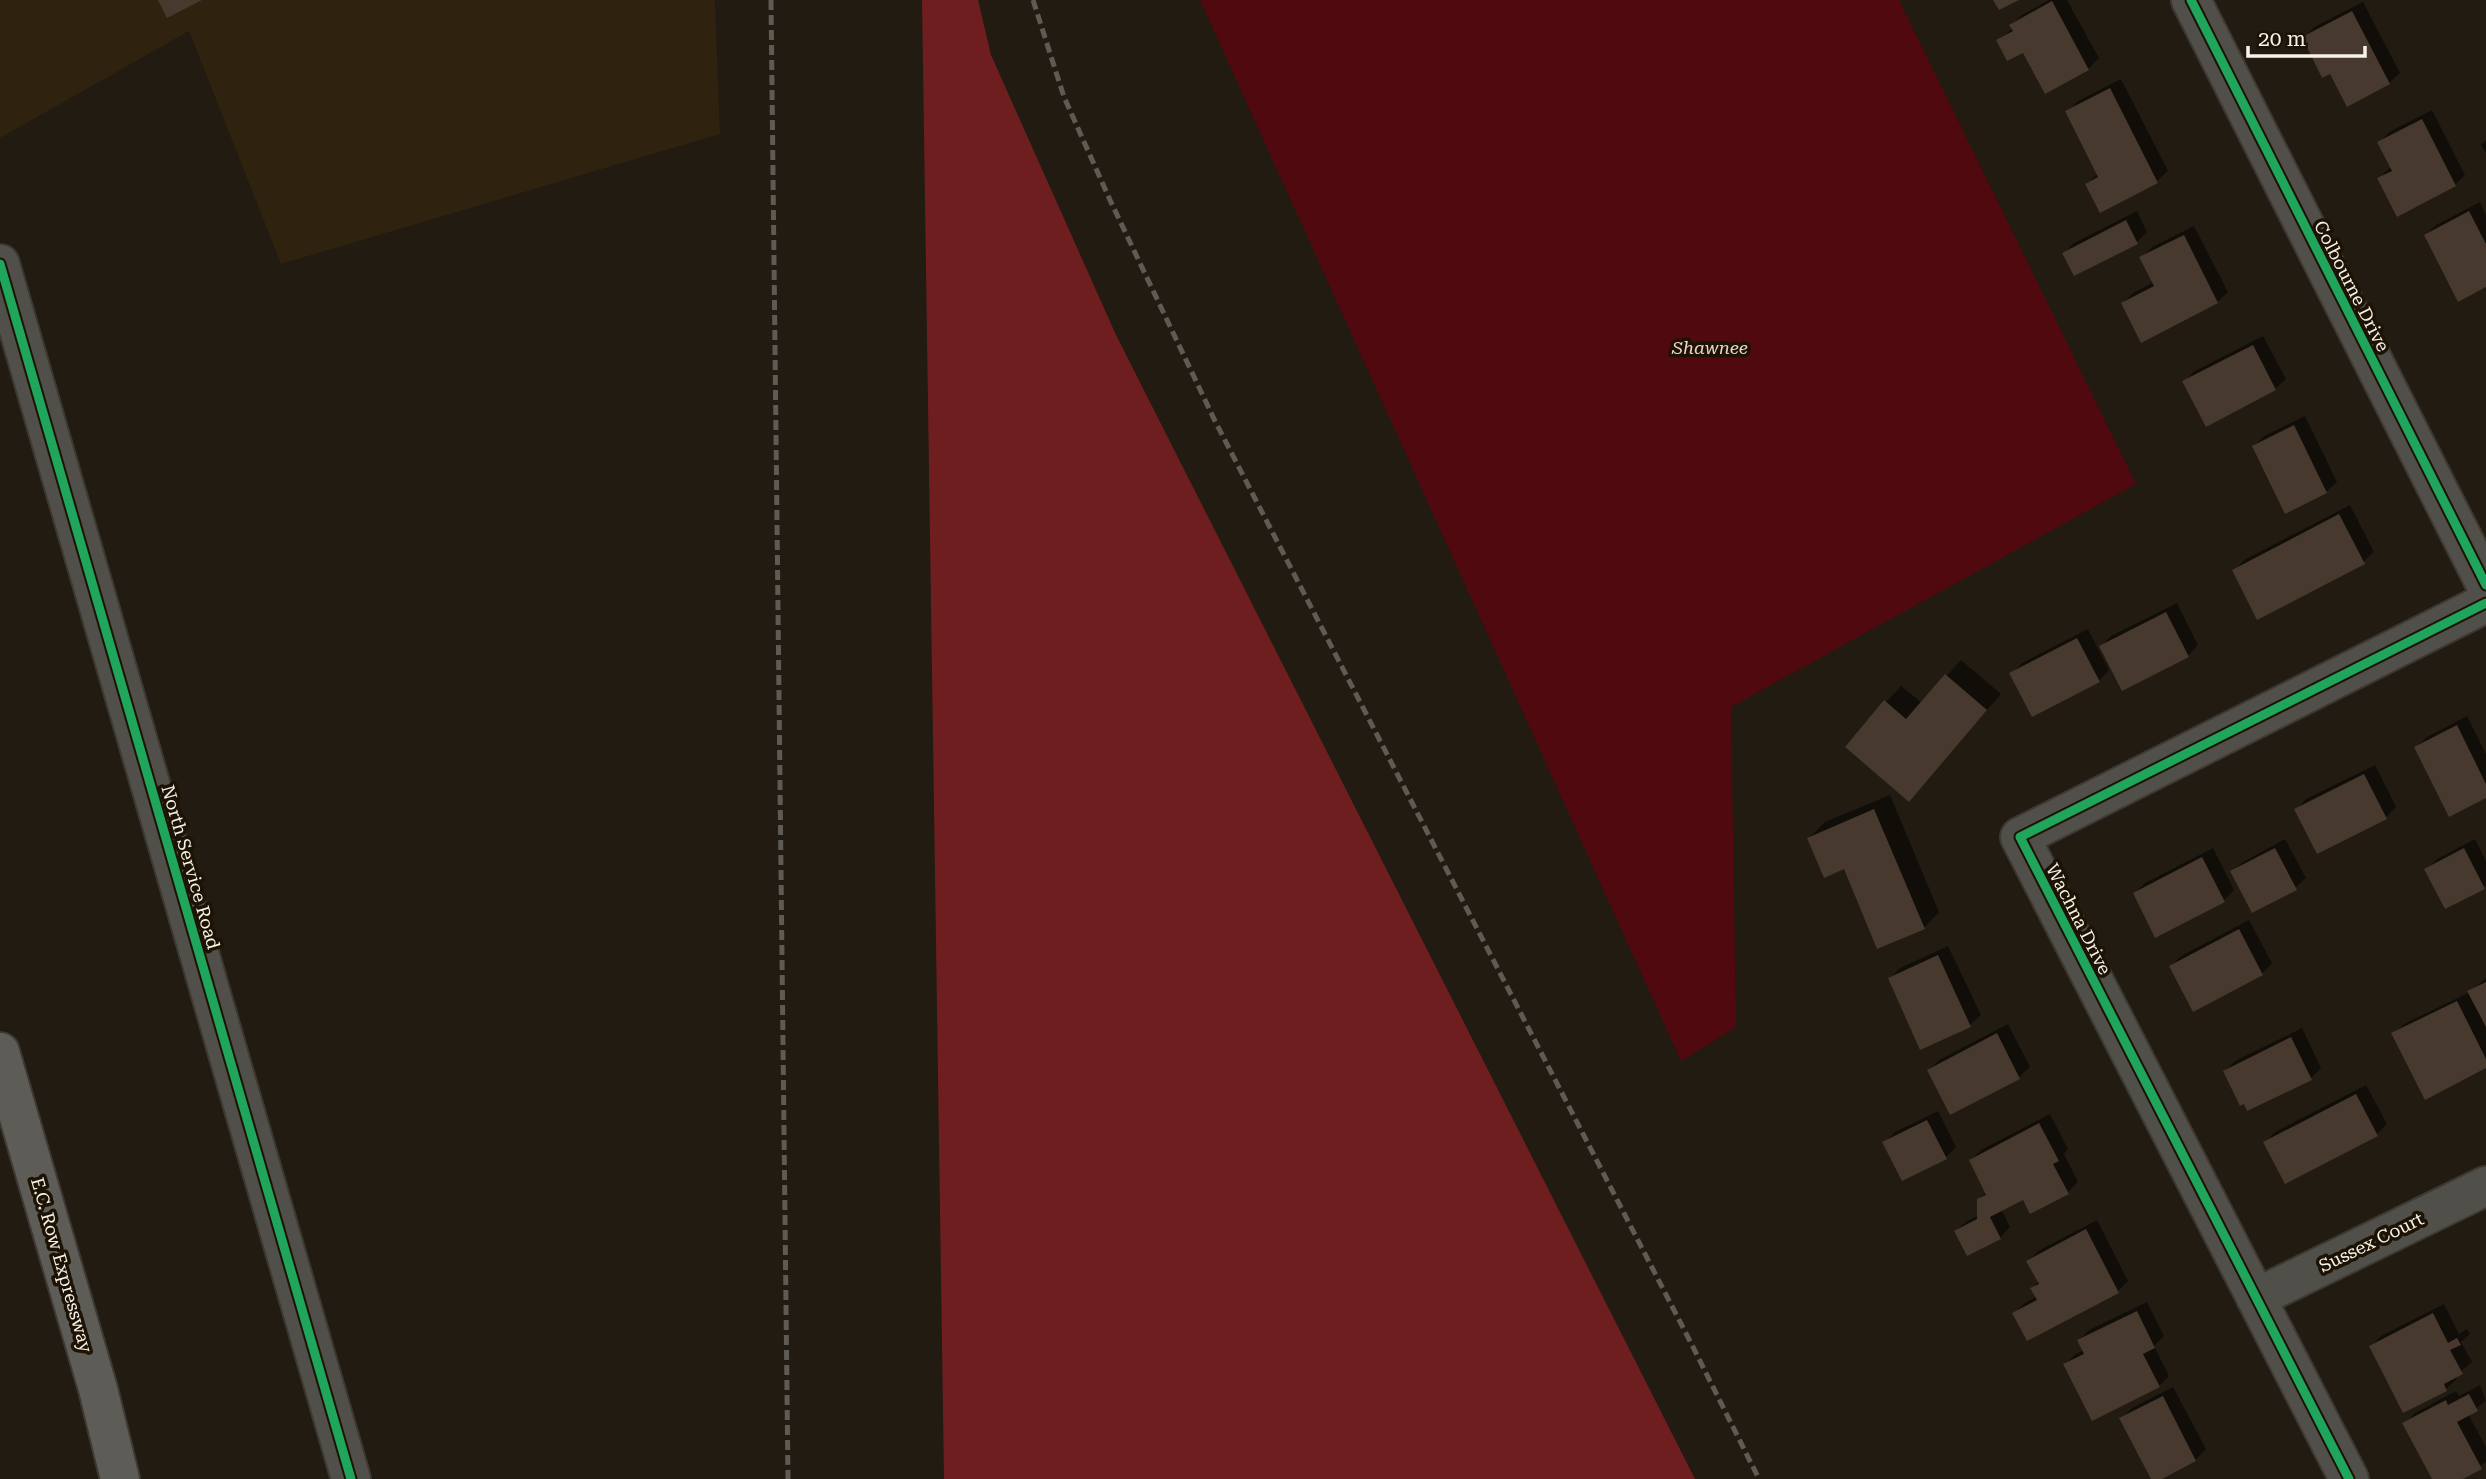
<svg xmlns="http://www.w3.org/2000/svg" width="2486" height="1479" font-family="'Roboto Serif',serif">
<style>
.built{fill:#2f220e}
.green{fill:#50090f}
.forest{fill:#6f1e1f}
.shadow{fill:#0007}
.building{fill:#47392d}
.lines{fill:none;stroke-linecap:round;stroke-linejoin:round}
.minor-casing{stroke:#3e3832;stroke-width:42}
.tertiary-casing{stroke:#3e3832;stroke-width:42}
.motorway-casing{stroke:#3e3832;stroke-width:42}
.minor{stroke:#504f4a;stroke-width:38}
.tertiary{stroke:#504f4a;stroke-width:38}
.motorway{stroke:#5d5c57;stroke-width:38}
.rail{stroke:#5d5b54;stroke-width:5;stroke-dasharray:10 5;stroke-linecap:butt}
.cycleway-casing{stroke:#1d1304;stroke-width:13}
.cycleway{stroke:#20a55d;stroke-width:9}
.labels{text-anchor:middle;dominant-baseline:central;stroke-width:7;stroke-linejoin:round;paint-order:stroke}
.street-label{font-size:18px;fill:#f9f2e8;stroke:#1d1304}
.park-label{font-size:18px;font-style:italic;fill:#efd4d1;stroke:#1d1304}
</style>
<rect width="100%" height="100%" fill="#211b12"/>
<path class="built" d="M0 0H715L720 134 281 264 189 31 0 138Z"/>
<path class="green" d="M1200 0H1899L2136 484 1731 707 1736 1027 1681 1061Z"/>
<path class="forest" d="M922 0H978L991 55 1116 335 1695 1479H944Z"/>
<path class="shadow" d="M2049 0H2067L2099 58 2088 69 2046 91 2024 51 1998 41 2013 28 2011 25 2022 15Z
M2363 2 2400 73 2389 83 2331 72 2304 38 2314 27Z
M2121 79 2168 171 2157 181 2100 211 2087 184 2098 173 2067 112 2078 101Z
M2432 110 2465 175 2455 185 2379 178 2391 167 2379 143 2389 132Z
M2486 140V153L2481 145Z
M2480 202 2486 215V285L2426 235 2436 225Z
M2137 211 2147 232 2137 242 2064 253 2074 243Z
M2194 226 2228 292 2217 302 2123 303 2133 293 2154 282 2141 258 2152 247Z
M2263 336 2286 379 2275 389 2184 381 2195 371Z
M2305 416 2337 482 2326 492 2254 446 2264 436Z
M2350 505 2374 552 2363 562 2234 571 2244 560Z
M2177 603 2198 645 2188 656 2101 646 2111 636Z
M2088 629 2109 670 2099 681 2012 673 2022 663Z
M1961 660 2001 694 1909 799 1886 702 1901 686 1922 703Z
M2467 716 2486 754V796L2416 747 2427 737Z
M2375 765 2396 807 2386 817 2296 810 2306 799Z
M1890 795 1939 912 1924 928 1809 838 1825 822Z
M2285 839 2306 878 2295 888 2232 872 2243 862Z
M2475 839 2486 861V885L2484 887 2427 869 2437 859Z
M2213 848 2234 890 2224 900 2135 893 2145 883Z
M2249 920 2272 963 2262 974 2171 966 2181 956Z
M1948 946 1981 1015 1970 1025 1921 1048 1890 978 1900 968Z
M2486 978V1066L2394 1034 2404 1024 2468 993Z
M2008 1024 2030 1067 2019 1077 1951 1112 1929 1070 1939 1060Z
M2302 1028 2321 1068 2311 1078 2244 1102 2225 1071 2235 1061Z
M2366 1085 2387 1124 2377 1134 2265 1143 2275 1132Z
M1938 1111 1956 1147 1946 1157 1884 1143 1895 1132Z
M2050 1114 2068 1149 2064 1154 2078 1182 2068 1192 2024 1197 2001 1209 2010 1227 2000 1238 1956 1231 1967 1221 1979 1215 1978 1200 1987 1192 1971 1160 1981 1150Z
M2097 1220 2128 1281 2118 1291 2014 1313 2025 1303 2037 1296 2032 1288 2039 1281 2028 1261 2038 1251Z
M2147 1302 2164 1336 2154 1346 2169 1376 2159 1386 2065 1364 2076 1354 2084 1350 2079 1340 2089 1330Z
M2444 1304 2459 1334 2467 1329 2470 1334 2461 1342 2472 1362 2455 1376 2457 1379 2446 1389 2404 1411 2371 1346 2381 1336Z
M2480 1385 2486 1401 2468 1414 2486 1447V1462L2459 1479H2434L2405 1424 2415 1413 2456 1391 2459 1396Z
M2173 1387 2206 1449 2195 1460 2158 1479H2153L2122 1418 2132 1408Z"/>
<path class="building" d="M158 0H202L167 18Z
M1993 0H2019L1999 10Z
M2052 1 2089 70 2045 94 2023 53 2007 61 1996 40 2013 31 2009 25Z
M2352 11 2390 84 2347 107 2330 74 2322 78 2302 37Z
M2110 88 2158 183 2100 213 2085 184 2098 177 2065 111Z
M2422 119 2456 186 2397 217 2377 178 2392 171 2377 142Z
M2469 211 2486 244V287L2458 302 2424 235Z
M2126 220 2138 244 2074 276 2062 253Z
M2184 235 2218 303 2141 343 2121 303 2154 286 2139 257Z
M2253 345 2276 390 2206 427 2182 381Z
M2294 425 2327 493 2285 514 2252 446Z
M2339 514 2365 564 2257 620 2232 570Z
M2166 612 2189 657 2122 691 2099 646Z
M2077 638 2100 682 2032 717 2009 673Z
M1945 674 1987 710 1909 802 1845 747 1884 700 1906 719Z
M2457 725 2486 784V798L2449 817 2414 747Z
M2364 774 2387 819 2317 854 2294 809Z
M1874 809 1925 929 1877 949 1844 869 1824 878 1807 838Z
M2275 848 2297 890 2252 913 2230 871Z
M2464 848 2485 889 2445 909 2424 869Z
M2202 857 2225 902 2155 938 2133 893Z
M2239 929 2263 975 2193 1012 2169 966Z
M1938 955 1971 1027 1920 1050 1888 978Z
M2486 982V1027L2467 991Z
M2457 1001 2486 1059V1068L2425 1100 2391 1033Z
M1997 1033 2020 1079 1950 1115 1927 1070Z
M2291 1037 2312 1080 2247 1111 2244 1104 2240 1106 2223 1071Z
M2356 1094 2378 1136 2285 1184 2263 1142Z
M1927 1120 1947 1159 1902 1181 1882 1142Z
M2039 1123 2059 1161 2053 1164 2069 1194 2030 1214 2023 1200 1990 1217 2001 1239 1967 1256 1954 1231 1977 1219V1199L1986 1195 1969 1160Z
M2086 1229 2119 1293 2027 1341 2012 1313 2037 1300 2030 1288 2039 1284 2026 1261Z
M2137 1311 2155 1348 2143 1354 2160 1387 2092 1421 2063 1364 2084 1354 2077 1340Z
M2433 1313 2448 1343 2457 1338 2461 1345 2450 1350 2463 1374 2444 1384 2447 1391 2403 1413 2369 1346Z
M2469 1394 2478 1411 2457 1422 2482 1469 2463 1479H2432L2402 1423 2446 1400 2448 1405Z
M2163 1396 2196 1461 2162 1479H2151L2119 1418Z"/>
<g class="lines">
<defs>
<path id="minor" d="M2191 0 2486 585
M2256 1298 2486 1186
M2349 1479 2020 837 2486 603"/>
<path id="tertiary" d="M0 264 351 1479"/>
<path id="motorway" d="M0 1052 98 1389 120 1479"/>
</defs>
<use href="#minor" class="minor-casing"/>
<use href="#tertiary" class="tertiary-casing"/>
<use href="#motorway" class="motorway-casing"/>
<use href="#minor" class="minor"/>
<use href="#tertiary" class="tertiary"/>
<use href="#motorway" class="motorway"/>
<path class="rail" d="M771 0 788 1479
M1033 0 1064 97 1110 200 1215 421 1692 1345 1759 1479"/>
<defs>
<path id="cycleway" d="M2191 0 2486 585
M0 264 351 1479
M2349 1479 2020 837 2486 603"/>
</defs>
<use href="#cycleway" class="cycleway-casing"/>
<use href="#cycleway" class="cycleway"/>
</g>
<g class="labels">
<g class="street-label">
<text transform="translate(2352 286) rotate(63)">Colbourne Drive</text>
<text transform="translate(191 867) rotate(74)">North Service Road</text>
<text transform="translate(2079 919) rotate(63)">Wachna Drive</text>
<text transform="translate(2371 1242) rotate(-26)">Sussex Court</text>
<text transform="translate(62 1265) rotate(74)">E.C. Row Expressway</text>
</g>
<g class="park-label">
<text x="1710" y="347">Shawnee</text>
</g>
</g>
<path d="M2248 46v10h117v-10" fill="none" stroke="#f9f2e8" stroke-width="3.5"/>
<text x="2258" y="46" font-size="21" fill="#f9f2e8" stroke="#1d1304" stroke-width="5" paint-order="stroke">20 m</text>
</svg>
